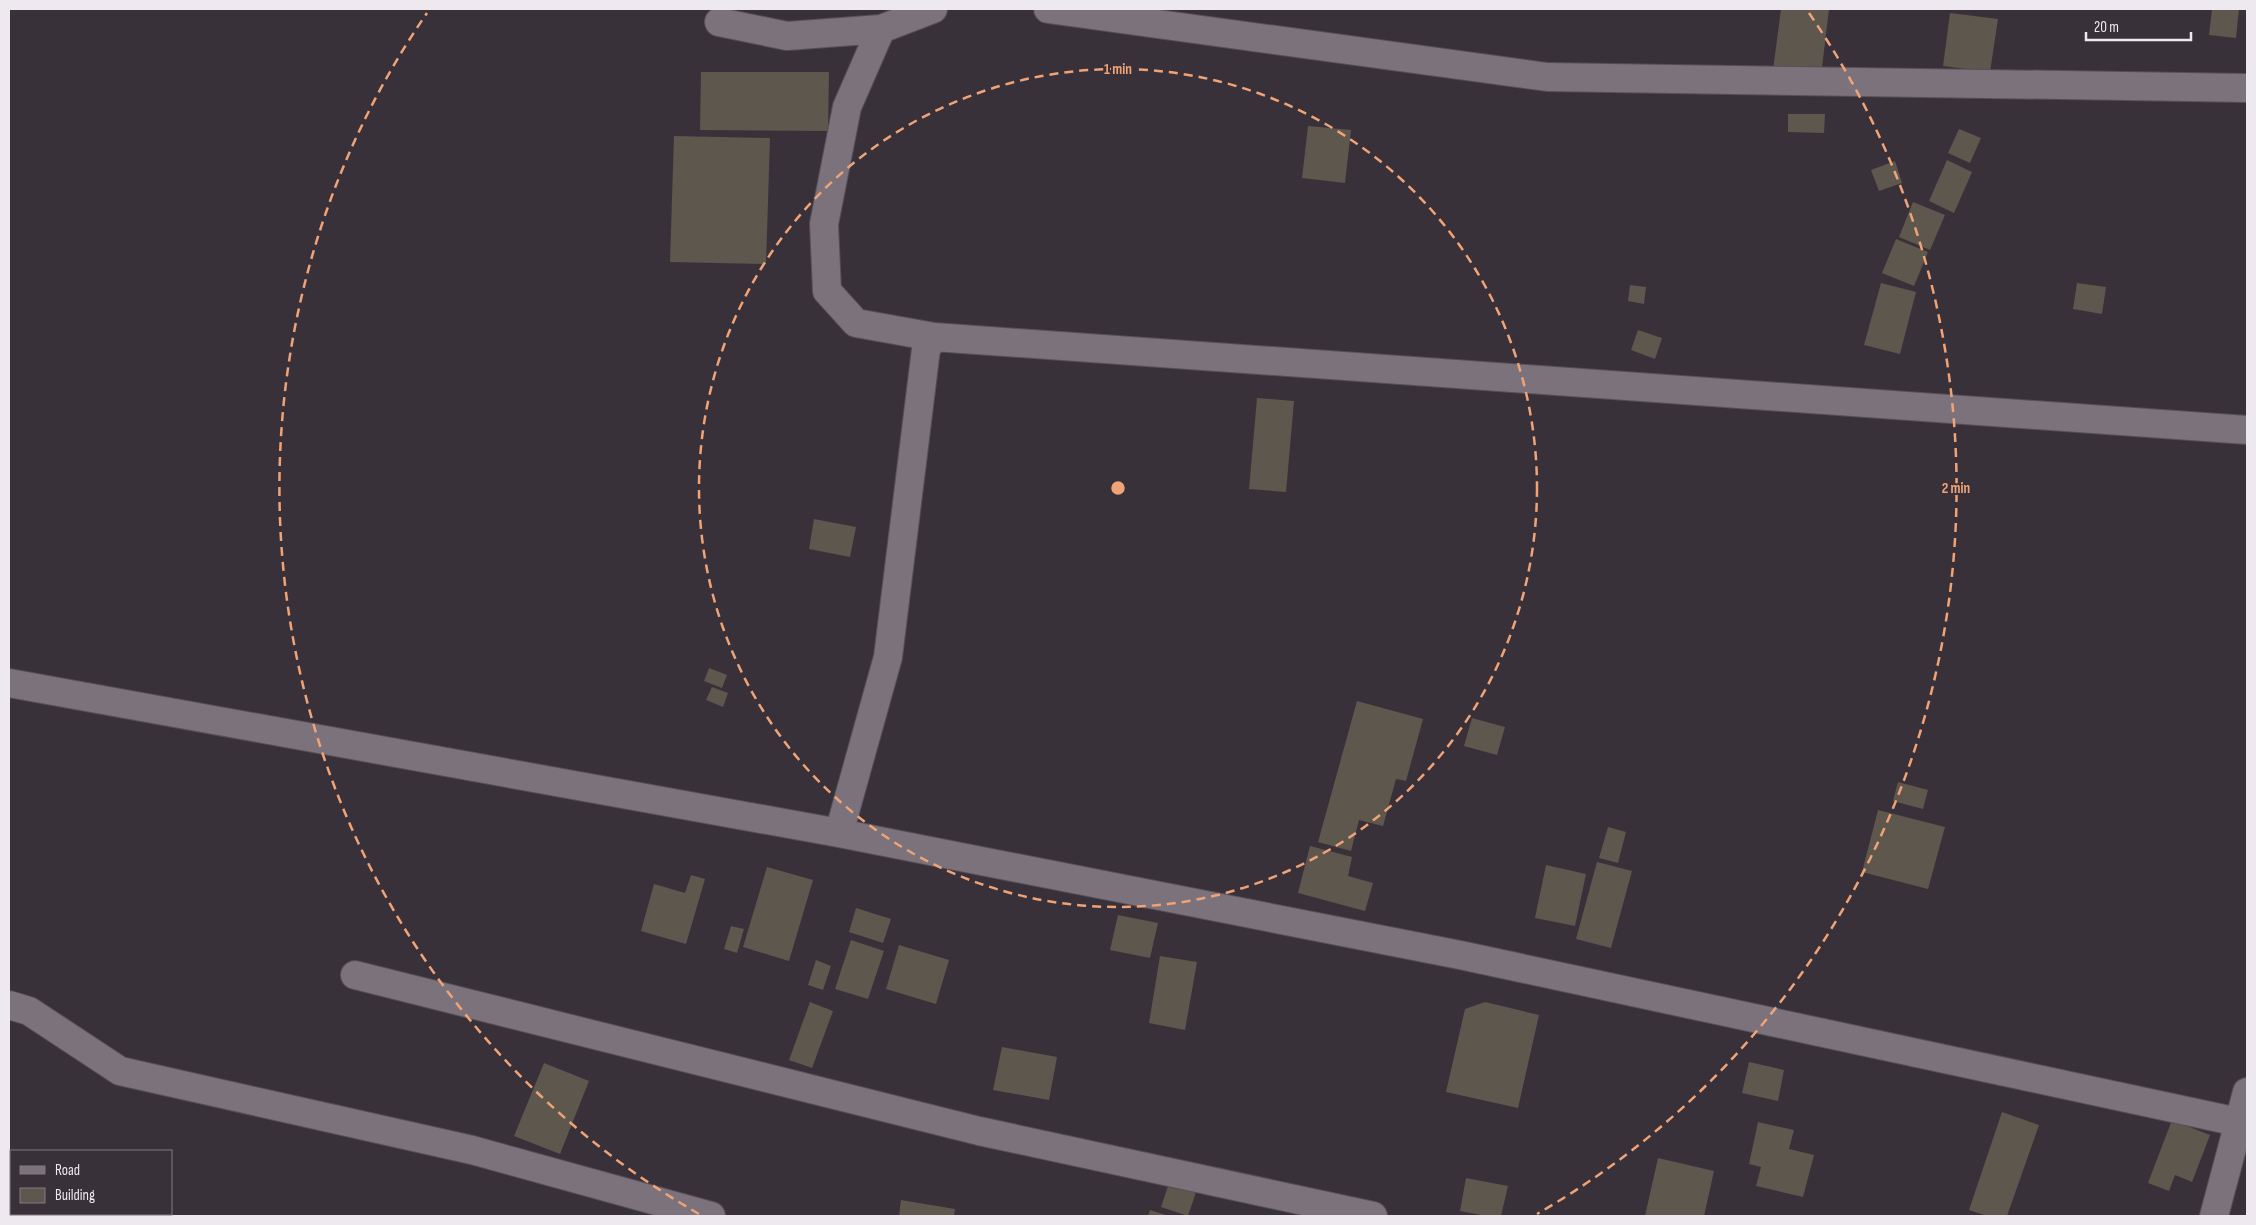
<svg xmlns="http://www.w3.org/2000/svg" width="2256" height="1225" font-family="'Sofia Sans Condensed',sans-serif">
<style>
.building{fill:#5e574d}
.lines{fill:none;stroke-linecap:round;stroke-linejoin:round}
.minor-casing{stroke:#564f56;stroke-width:30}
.minor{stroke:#7b727c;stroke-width:28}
.ring{fill:none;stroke:#efa376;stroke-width:2.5;stroke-dasharray:9 6}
.centre{fill:#efa376;stroke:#39313a;stroke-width:2.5}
.ring-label{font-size:15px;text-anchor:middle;font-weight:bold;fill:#efa376;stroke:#39313a;stroke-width:4;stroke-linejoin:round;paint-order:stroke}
</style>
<rect width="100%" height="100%" fill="#39313a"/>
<path class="building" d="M1781 9H1829L1821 76 1773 70Z
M2212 9H2239L2236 38 2209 35Z
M1950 13 1998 19 1990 72 1943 66Z
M701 72H829L828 131 700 130Z
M1788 114H1825L1824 133 1788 132Z
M1308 126 1351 130 1345 183 1302 178Z
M1959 129 1981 138 1970 163 1948 153Z
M674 136 770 138 766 264 670 262Z
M1947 160 1972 172 1954 213 1929 201Z
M1895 161 1902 183 1879 191 1871 170Z
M1913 202 1945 215 1930 250 1899 237Z
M1896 239 1928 252 1914 286 1882 273Z
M1881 283 1916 292 1900 354 1864 345Z
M2077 283 2106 287 2102 314 2073 309Z
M1630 285 1646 287 1644 304 1628 301Z
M1638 330 1662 338 1655 359 1631 350Z
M1257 398 1294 401 1286 492 1249 489Z
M814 519 856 527 850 557 809 549Z
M709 668 727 675 722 688 704 681Z
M712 687 728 693 723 707 706 700Z
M1357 701 1423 719 1406 781 1396 779 1383 826 1359 820 1351 851 1318 842Z
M1472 718 1505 727 1497 755 1464 746Z
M1898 782 1928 790 1923 809 1893 801Z
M1878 810 1945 827 1928 889 1862 872Z
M1608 827 1626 832 1618 863 1599 858Z
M1310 846 1352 857 1348 876 1373 883 1365 911 1298 893Z
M1597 862 1632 871 1611 948 1576 939Z
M1546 865 1586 874 1575 926 1535 918Z
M767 867 813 880 789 961 743 947Z
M691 875 705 879 686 944 641 931 654 884 685 893Z
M856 908 891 919 883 943 849 932Z
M1118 915 1158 923 1150 958 1110 950Z
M731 926 744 929 737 953 724 949Z
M851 940 884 951 868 999 835 989Z
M899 945 949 960 936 1004 886 989Z
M1160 956 1197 962 1185 1030 1149 1023Z
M816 960 831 966 823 990 808 985Z
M810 1002 833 1011 812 1068 789 1060Z
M1485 1002 1539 1015 1518 1108 1446 1092 1465 1009Z
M1002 1047 1057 1057 1049 1100 993 1090Z
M1749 1062 1784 1070 1778 1101 1742 1093Z
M544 1063 589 1081 560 1154 514 1136Z
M2002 1112 2039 1125 2007 1216H1987L1969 1210Z
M2172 1120 2210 1135 2192 1182 2175 1175 2169 1191 2148 1183Z
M1758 1122 1794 1130 1789 1149 1814 1155 1803 1197 1756 1186 1761 1167 1749 1164Z
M1658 1158 1714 1171 1704 1216H1645Z
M1466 1178 1508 1186 1501 1216H1486L1460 1211Z
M1170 1180 1197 1189 1188 1216 1161 1207Z
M901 1200 955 1209 954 1216H899Z
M1150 1210 1169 1216H1148Z"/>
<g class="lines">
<defs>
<path id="minor" d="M1048 9 1547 77 2247 88
M719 22 787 36 881 29 933 9
M881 29 847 107 824 224 827 291 856 323 934 337
M9 683 839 833 1460 955 2238 1122
M839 833 888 657 926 349 934 337 2247 430
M355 975 979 1131 1373 1216
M9 1005 29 1011 120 1071 472 1150 711 1216
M2214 1216 2247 1092"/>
</defs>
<use href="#minor" class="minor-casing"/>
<use href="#minor" class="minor"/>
</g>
<g class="ring">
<circle cx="1118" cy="488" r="419"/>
<path d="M699 1214A838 838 0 0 1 427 13M1809 13A838 838 0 0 1 1537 1214"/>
</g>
<circle cx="1118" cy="488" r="8" class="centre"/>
<g class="ring-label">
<text x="1118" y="74">1 min</text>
<text x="1956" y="493">2 min</text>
</g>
<rect width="2256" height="1225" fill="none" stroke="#eee9ee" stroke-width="20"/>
<rect x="10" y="1150" width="162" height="65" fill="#39313a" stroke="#817b82"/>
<rect x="20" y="1166" width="25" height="8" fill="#7b727c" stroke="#817b82"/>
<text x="55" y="1175" font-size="15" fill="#eee9ee">Road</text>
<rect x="20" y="1188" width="25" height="15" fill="#5e574d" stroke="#817b82"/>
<text x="55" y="1200" font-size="15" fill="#eee9ee">Building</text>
<path d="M2086 32v8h105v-8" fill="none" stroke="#eee9ee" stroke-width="2.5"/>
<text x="2094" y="32" font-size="15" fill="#eee9ee" stroke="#39313a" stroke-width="4" paint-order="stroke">20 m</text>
</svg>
